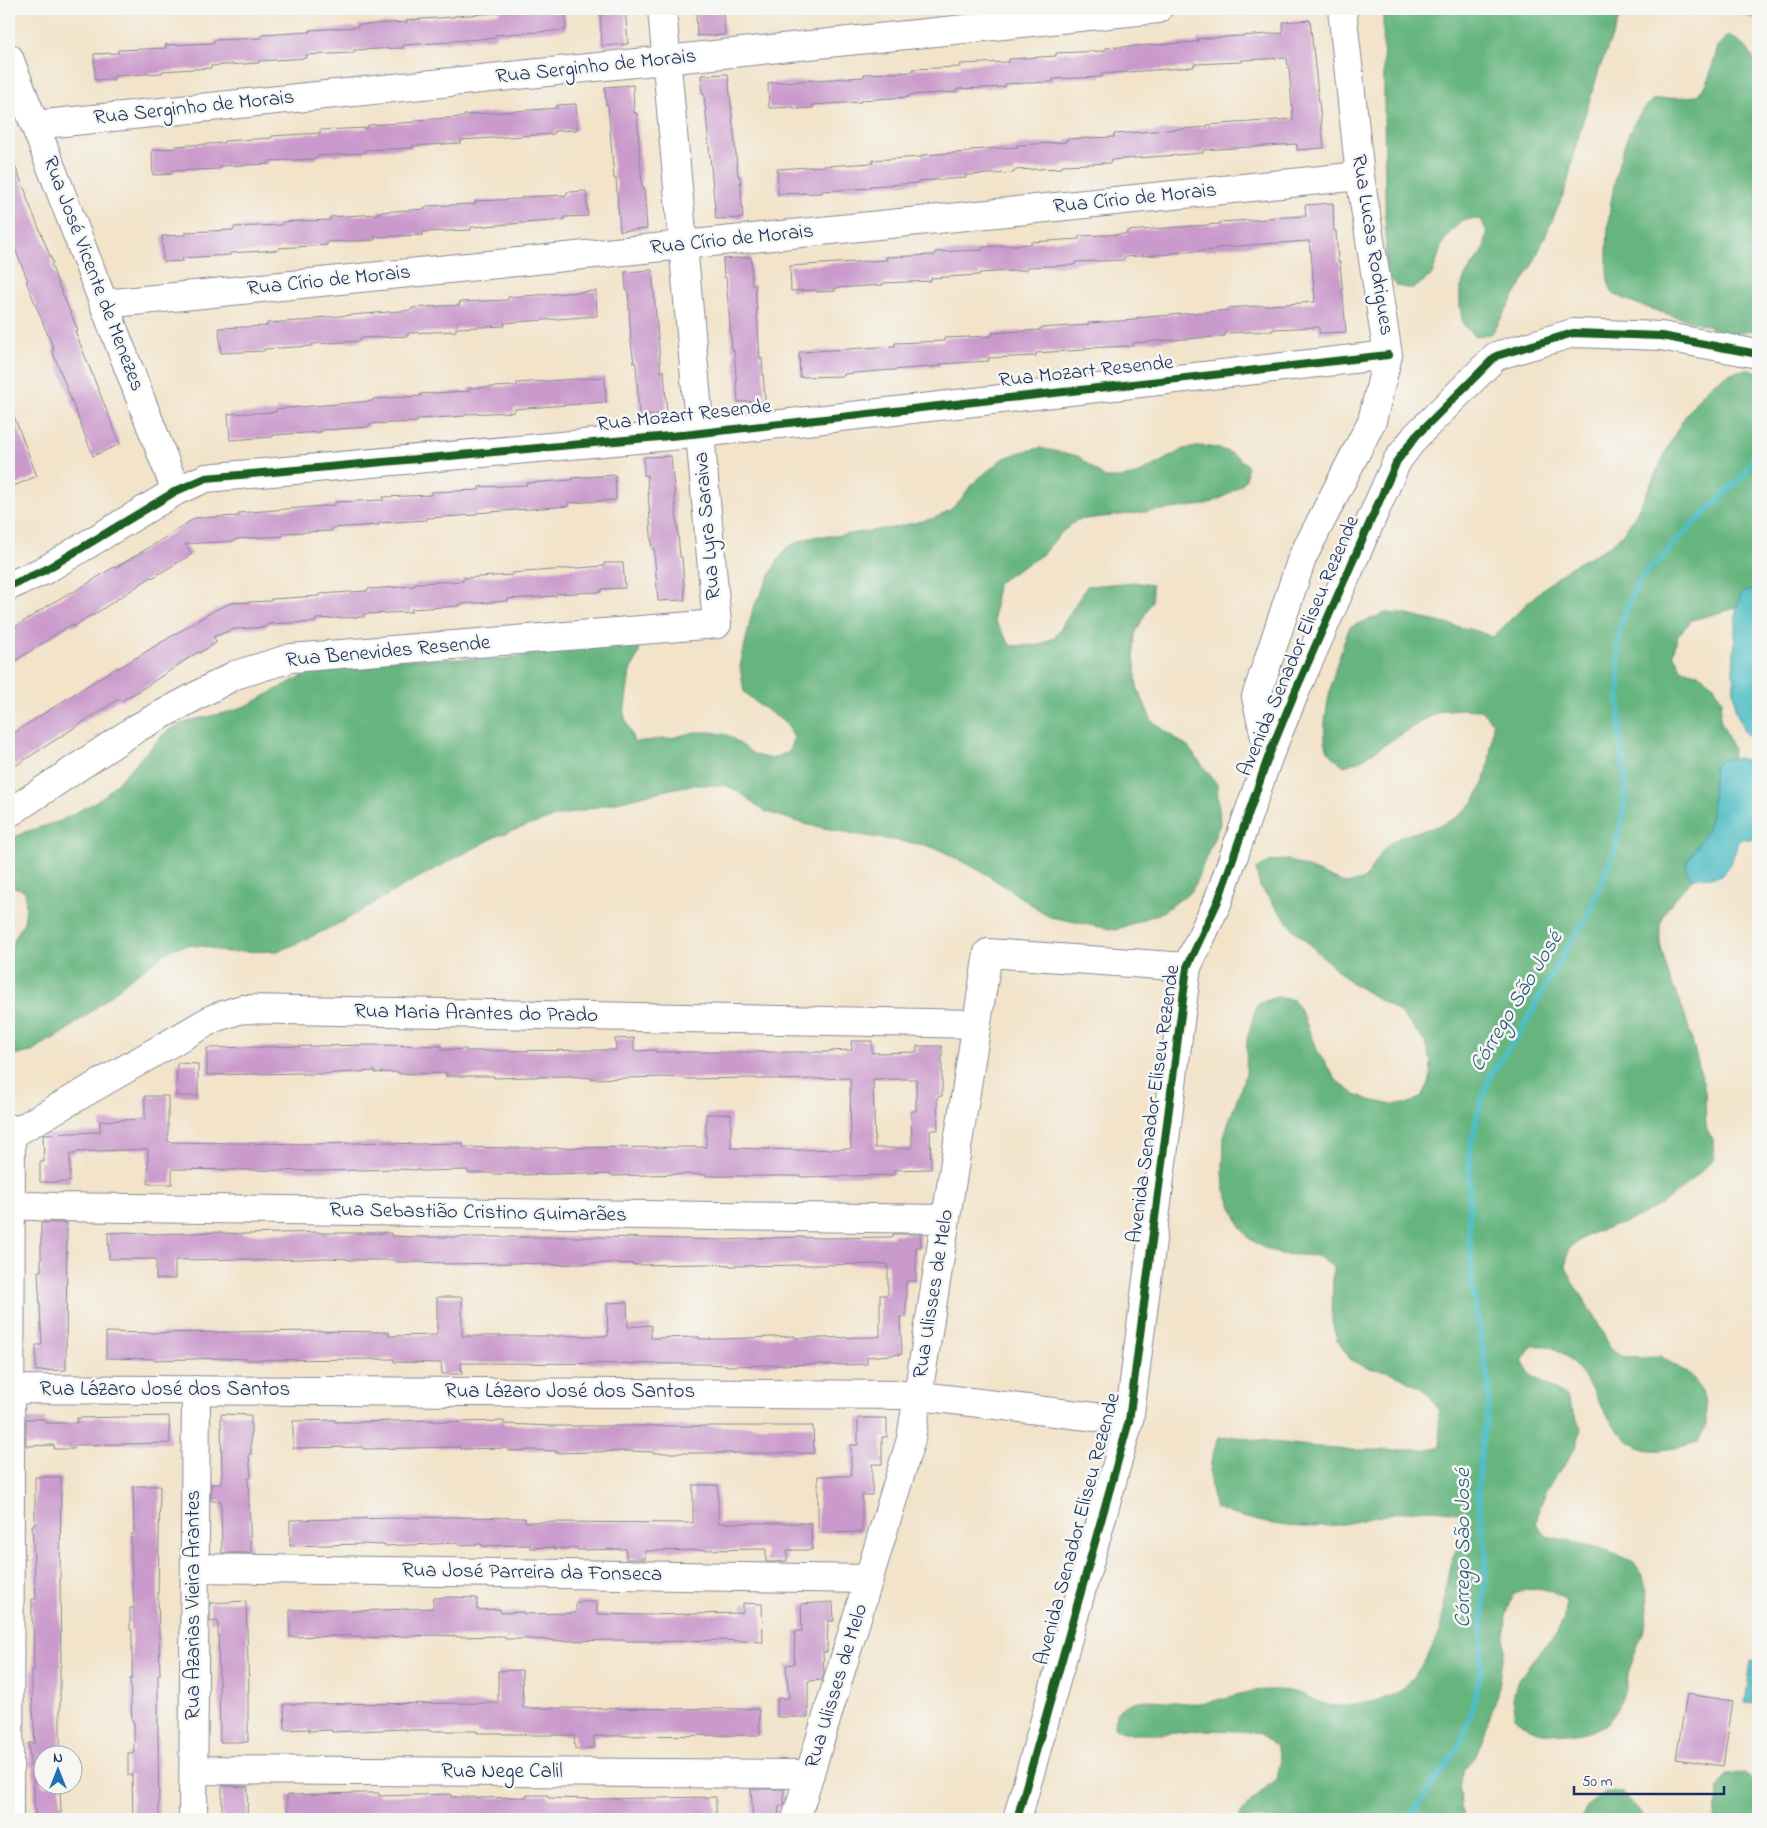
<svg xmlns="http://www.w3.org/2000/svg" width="1767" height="1828" font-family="'Indie Flower',sans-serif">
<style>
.forest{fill:#66b57f;stroke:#40726e}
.water{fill:#4fbec5;stroke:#357692}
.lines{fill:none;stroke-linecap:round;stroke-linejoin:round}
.stream{stroke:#4fbec5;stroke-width:6}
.building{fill:#ca9acc;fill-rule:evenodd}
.minor-casing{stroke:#868994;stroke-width:30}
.minor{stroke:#fff;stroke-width:28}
.cycleway-casing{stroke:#f6f6f2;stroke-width:11}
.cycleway{stroke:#1b5e20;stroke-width:8}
.labels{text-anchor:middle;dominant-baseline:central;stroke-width:5;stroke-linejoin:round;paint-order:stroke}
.street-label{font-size:21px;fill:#1b2f5e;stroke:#f6f6f2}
.water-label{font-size:22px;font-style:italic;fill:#2b5a7d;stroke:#f6f6f2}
</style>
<rect width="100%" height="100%" fill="#f6f6f2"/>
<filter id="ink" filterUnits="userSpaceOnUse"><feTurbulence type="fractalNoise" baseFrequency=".02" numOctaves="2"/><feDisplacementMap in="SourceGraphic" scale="10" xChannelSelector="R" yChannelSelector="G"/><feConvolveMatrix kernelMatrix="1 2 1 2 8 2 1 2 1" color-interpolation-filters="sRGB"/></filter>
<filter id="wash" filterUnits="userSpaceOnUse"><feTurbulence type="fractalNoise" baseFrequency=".0096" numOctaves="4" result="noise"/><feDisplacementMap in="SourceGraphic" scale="20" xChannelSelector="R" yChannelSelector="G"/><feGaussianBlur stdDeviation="1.12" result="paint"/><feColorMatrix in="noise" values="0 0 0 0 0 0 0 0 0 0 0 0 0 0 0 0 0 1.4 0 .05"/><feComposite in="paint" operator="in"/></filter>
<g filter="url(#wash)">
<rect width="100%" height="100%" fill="#f2e3c9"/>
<path class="forest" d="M1382 9H1623L1600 67 1576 144 1568 181 1562 198 1532 266 1492 334 1474 336 1463 324 1460 307V290L1465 276 1484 249 1487 233 1481 219 1463 220 1451 231 1442 244 1432 275 1413 289 1397 286 1386 273 1383 17Z
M1730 9H1758V19L1733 11Z
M1728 35C1746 44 1753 53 1758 72V328C1726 341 1720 328 1689 320 1676 317 1618 300 1612 291 1606 280 1607 268 1607 257 1607 217 1614 168 1630 131 1635 119 1644 109 1652 100L1696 96 1707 84 1718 46Z
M1751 370 1758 372V528C1756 552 1763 577 1754 599L1729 610 1692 620 1678 635 1673 654 1682 669 1699 674 1714 685 1722 701 1720 719 1733 749 1729 809 1692 879 1667 908 1660 925V944L1670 980 1684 1012 1696 1055 1705 1091 1706 1127 1713 1141 1714 1158C1693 1183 1664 1205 1634 1219 1618 1227 1599 1228 1583 1238 1578 1241 1573 1246 1568 1250L1566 1266 1573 1283 1594 1316 1611 1349 1626 1357 1660 1356 1691 1375 1702 1391 1706 1407V1425L1698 1442C1684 1446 1656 1454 1641 1448 1603 1434 1591 1362 1551 1347 1545 1345 1537 1346 1532 1346L1522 1361 1531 1375 1567 1398 1581 1428 1577 1445 1547 1490 1540 1506 1536 1523 1547 1536 1599 1548 1632 1561 1642 1574 1647 1591 1648 1608 1645 1626 1627 1676 1624 1692 1618 1707 1608 1723 1589 1732 1548 1734 1530 1729 1515 1717 1512 1699 1518 1680 1544 1647 1556 1635 1564 1619 1565 1600C1544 1586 1536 1585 1513 1595L1506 1616 1504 1652 1499 1687 1482 1740 1476 1756 1464 1770 1459 1787 1460 1807 1465 1819H1237L1250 1802 1277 1780 1280 1763 1276 1745 1261 1734 1241 1731 1204 1730 1167 1734H1131L1115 1729 1116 1712C1120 1709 1124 1706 1129 1704 1146 1695 1181 1705 1200 1703 1223 1701 1244 1690 1267 1690 1279 1690 1290 1690 1301 1694 1314 1699 1321 1705 1336 1706 1352 1706 1371 1703 1385 1698 1410 1690 1435 1649 1441 1625 1446 1606 1445 1587 1449 1569 1452 1554 1459 1547 1465 1535 1467 1529 1468 1522 1469 1516 1419 1498 1377 1521 1328 1526 1286 1530 1254 1521 1216 1509 1208 1482 1207 1464 1219 1438L1237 1436 1255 1440 1346 1450H1423L1441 1446 1438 1409 1428 1393 1404 1378 1386 1371 1367 1368 1350 1359 1337 1340 1332 1321 1333 1267 1318 1256 1280 1254 1263 1247 1248 1238 1239 1223 1224 1188 1223 1171 1224 1136 1246 1073 1247 1039 1257 1004 1277 997 1294 1000 1303 1015 1317 1051 1337 1081 1353 1093 1369 1100 1388 1104H1407L1422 1097 1430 1081 1431 1062 1425 1043 1413 1027 1399 1012 1349 981 1295 931 1260 887 1256 869 1270 861 1288 860 1347 884 1365 879C1372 869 1379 852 1389 844 1403 833 1421 832 1438 826 1486 810 1490 768 1493 723L1480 710 1459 709 1441 711 1422 721 1361 760 1344 766C1339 762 1333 757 1329 752 1315 731 1339 650 1350 627L1386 613 1403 614 1477 631 1493 637C1517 613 1541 588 1569 568 1587 556 1609 551 1623 533 1659 486 1676 395 1733 372 1738 370 1745 370 1751 370Z
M1203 446C1224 449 1231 451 1247 465L1246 480C1233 492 1222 499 1205 505L1077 520 1061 533 1043 554 997 583 994 620 1011 646 1040 645 1055 637 1087 586 1134 582 1152 585V601L1135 634 1134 653 1137 687 1152 721 1189 748 1217 784 1220 824 1192 891 1161 913 1115 930 1050 917 986 874 940 850 925 845 854 834 804 824 764 811 738 791 724 785H692L675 788 555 817 499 835 401 887 344 921 294 945 277 951 223 952 208 947 189 945 173 948 130 979 92 1011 62 1034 46 1042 32 1052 17 1055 9 1049V956L15 938 24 922 26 907 25 891 9 885V840L25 832 60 821 90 805 105 795 166 732 181 724 197 719 233 711 252 703 294 680 312 673 345 666 396 659H503L639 639V654L630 671 624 715 634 742 671 738 695 732H712L728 735 755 755 772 759 788 752 794 738 786 723 759 705 744 692 740 666 753 608 777 562 786 548 802 540 818 536H835L892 528 935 518 950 510 962 498 971 485 1002 459 1020 452 1040 448 1078 456 1105 478H1120L1136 475 1184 449Z
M1744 1773 1758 1788V1819H1716L1718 1789 1727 1774Z
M1604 1792 1622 1793 1646 1819H1581L1590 1804Z"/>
<path class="water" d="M1758 588V742L1745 733 1735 709 1733 673 1736 611 1741 594 1749 590Z
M1739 758 1758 764V839H1741C1733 851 1732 874 1715 877 1707 878 1700 876 1692 879L1687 871 1686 863 1706 832 1711 816 1714 765 1721 760Z
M1751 1661 1758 1662V1704L1745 1703Z"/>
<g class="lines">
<path class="stream" d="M1408 1819 1459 1747 1471 1713 1480 1675 1486 1554 1478 1492 1482 1441 1489 1405V1385L1472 1286 1469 1228 1470 1151 1478 1113 1491 1074 1522 1029 1566 949 1587 917 1615 849 1624 809 1625 791V773L1620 736 1618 637 1622 620 1637 584 1648 569 1664 556 1677 540 1744 475 1758 448"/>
</g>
<g id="blocks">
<path class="building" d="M521 9H565L566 30 495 35V38L451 41V42L403 45V48L354 50V53L306 55 307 58 259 61V63L211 66V68L162 71V73L114 76V79L95 80 94 54 118 53V50L166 48 165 45 214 43V40L262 38V35L310 32V30L358 27V25L407 22V20L454 17V16L499 13V10Z
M600 9H625L628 44 602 46Z
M696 9H723L725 35 697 36Z
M1310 20 1324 148 1297 150V144L1203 150V153L1111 160V163L1062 165V168L1014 170V173L966 175V178L918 181V183L870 186V188L822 191V193L778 194 777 169 873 163V160L922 157V155L970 152V150L1018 147 1017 145 1066 142V139L1114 137V134L1207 127V125L1293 119 1289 68H1288L1287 58 1242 60V62L1194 64V67L1101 74 1102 77 1053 79V82L1005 84V87L957 89V92L909 95V97L861 100V102L813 105V108L794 109V107L769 108 768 83 864 77V74L913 72V69L961 67 960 64 1009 62V59L1056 56V53L1105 51V48L1198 42 1197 39 1283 33V22Z
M728 74 738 176H740L743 218 716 219 704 94H702L701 75Z
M633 85 634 113H637L642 187H644L647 229 620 231 616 179H614L608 105H606L605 87Z
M576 104 577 130 554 131V134L461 140V143L412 146 413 148 365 150V153L317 156V159L269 161V164L220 166V169L172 171V174L153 175 152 150 176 148V146L224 143V141L272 138V136L320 133V130L368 128V125L416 122V120L465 117 464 115 557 108V105Z
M9 152 27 195 26 196 53 263 51 264 59 286 78 330 75 331 120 444 93 456 52 350H54L26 281H28L9 234Z
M586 191 588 216 564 217V220L471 227V230L423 232V235L374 237 375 240 327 242V245L279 248V250L230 253V255L182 258 183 261 163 262 162 236 186 235V232L234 230V227L282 225V222L330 220V217L378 214V212L426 209V206L475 204V201L522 199V197L567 195V192Z
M1333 203 1334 231H1336L1338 262H1340L1346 332 1319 333V327L1273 329V331L1225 333V336L1133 343V346L1084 348V350L1036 353V356L988 358 989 361 940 364 941 366 844 374V376L800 377 799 352 895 346V343L944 341V338L992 336V333L1040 330V328L1088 325V323L1136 320V318L1229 310V308L1315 302 1311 251H1310L1309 241 1264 244 1216 248V250L1172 253V254L1124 257V260L1075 262V265L1027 267V270L979 273V275L931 278V281L883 283V285L835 288V291L816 292V290L791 291 790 266 887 260 886 257 935 255V252L983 250V247L1031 244V242L1079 239V236L1127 234V231L1220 224V222L1267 219V218L1306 216 1305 205Z
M751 257 752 285H755L760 359 762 358 765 401 738 402 734 350H732L726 277H724L723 259Z
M652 270 661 372 664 371 667 414 639 416 636 363H634L631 342 628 290H626L625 272Z
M596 291 597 316 504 323 505 326 456 328V331L408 333V336L360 338V341L312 344V346L264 349V351L221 353 219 328 267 326V323L316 320V318L412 310V308L460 305 459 302 508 300V297Z
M605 377 606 402 514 409V412L465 414V416L417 419V422L369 424V427L321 430V432L273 435V437L230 440 228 414 276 412V409L373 401V399L421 396 420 394 469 391V388L517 386V383Z
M10 406 37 476 9 488V407Z
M671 456 680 557H682L685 600 658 601 654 549H652L647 475 644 476V457Z
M615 475 616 500 568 503 569 506 476 513V515L427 518V520L379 523V525L331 528 332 531 283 533V536L235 539V541L185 544 192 554 152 578 151 577 92 616 91 615 73 627 72 624 9 665V631L52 603 71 592 72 593 114 567 115 568 155 544 195 518 239 516V513L335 505V502L383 500V497L431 495V492L479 490V487L527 485 526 483 572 480V478Z
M604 563H623L625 588 601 589V592L556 594V596L508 599V601L460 604V606L411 609 412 612 364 614V617L316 619V622L267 624V627L234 629 213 637 217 642 199 653 198 652 139 691 121 701 119 699 15 766 9 756V736L99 678 118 667 119 668 215 610 231 603 271 601V599L319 596V594L367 591V589L415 586V583L463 581V578L512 575V573L604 566Z
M634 1038V1051L656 1050V1052H829V1051L852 1050 851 1041H872V1053L917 1052V1046H942V1096L937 1097 938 1130H930L931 1169 894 1170V1175L801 1177V1176H706V1175L683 1174 612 1176V1174L589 1175V1173L515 1175V1174H492V1173H468V1170L420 1171V1170L396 1169 323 1171 172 1169V1184H148V1149L75 1152V1154H70V1182H40V1162H44L43 1134 100 1132V1121L145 1119V1096H168V1142L318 1144 391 1142V1143L416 1144 463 1143V1147L511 1148 706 1147V1114H731V1148L797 1150 849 1149 851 1148 850 1078 780 1080V1079H757V1078L685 1079V1078L662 1077 591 1079V1078L568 1076 494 1078V1076H446V1073L399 1074V1072L375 1073V1071L321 1074H302V1073L207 1075V1048L370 1045 442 1046V1050L466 1049V1051L616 1050 615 1039ZM873 1079H916V1111H911L912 1148H875Z
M177 1063 198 1064V1096H176Z
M41 1223H67L66 1370 36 1371V1345H42L38 1271H41Z
M128 1232 152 1234 222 1232V1233L246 1234 319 1232V1233H391V1236L415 1237H606L725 1240 797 1237 822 1238 893 1237V1234H920L921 1247H916V1281H906V1317H900L902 1354 867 1357V1364L843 1365H824L823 1364 727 1366V1365L704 1364 461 1363 462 1374H442L441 1363 394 1362V1359L248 1360V1359L225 1358 154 1360V1359L106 1358V1332L150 1333 317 1331 389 1332V1336L437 1335V1297H462V1336H608L607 1303 627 1302 628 1327 651 1325V1338L699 1337V1339H723L795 1336V1338H819L876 1337 880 1336V1295H888V1264L730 1266V1265L706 1264 634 1265V1264L611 1263 541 1265V1264L517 1263 444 1264V1263L420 1262H396V1260H348V1259L325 1258 251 1261V1259L175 1260V1279H156V1259H109L108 1233Z
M221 1414 251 1415V1454H249L251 1478H248L251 1553H222L221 1501H211V1484H222Z
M169 1416 170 1443 74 1445V1449H54V1445L26 1446V1419H45V1423H77V1418Z
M858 1418H887V1437H882V1464H872V1495H862V1532L818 1533V1476H851V1445H858Z
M335 1420V1422H359L432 1420V1421L456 1422 504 1421V1424L552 1426H813L814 1453H653V1452L630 1451 556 1453V1451L533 1450 508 1451V1448L460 1449V1447L363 1449V1447L293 1448V1421Z
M35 1477H61L60 1584 61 1666H60V1756H42V1786H60L61 1813H59V1819H35L33 1766H30L29 1743H35L32 1691V1670H34L33 1621H32V1599H36L32 1525H35Z
M693 1485H718V1523H811L812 1550H787V1561L773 1562H766V1549L645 1551V1559H626V1549L577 1550V1548L554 1549V1547L530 1548V1545L482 1546V1544L458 1545V1543L384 1546V1545L361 1544 290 1546V1520L453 1517 525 1518V1522H549L693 1523Z
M133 1486H160L158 1593 160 1675H158V1737L159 1819H133L132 1775H128V1753H134V1722H132L131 1700 130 1679H132V1630H130V1608H134L131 1556V1534H134Z
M453 1597 477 1598V1610L500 1609 501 1613 524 1612V1614L576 1613V1602H597V1614L646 1615 743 1613V1603L762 1604 763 1642 720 1640 650 1642V1641H626V1640L553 1641V1640L529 1639H505V1636L457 1637V1636L434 1635 360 1638V1636H337L290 1637V1610L331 1609 356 1611 433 1608V1598Z
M246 1601 249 1691H248V1742H220L218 1621 210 1622V1603Z
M833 1602 834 1621H828L827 1652H823L824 1673 822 1680 808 1681V1717H777V1698H789L786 1665 794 1664 795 1631H802L801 1604Z
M522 1670 523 1708 759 1709 760 1735 594 1736V1748L575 1749 574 1735H525V1734H502V1733H477V1731H429V1730H406V1729L332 1732V1730L309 1731V1729L285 1730 284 1704 498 1703V1671Z
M1687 1694 1733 1701 1723 1766 1676 1759Z
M222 1786 248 1787 247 1819H222Z
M751 1789H784V1806H779L778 1819H753Z
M360 1793H379V1796L451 1794V1797H475V1798L527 1797V1795H548V1798L596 1799 716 1797V1819H287V1795Z"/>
</g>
</g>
<g filter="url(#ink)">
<use href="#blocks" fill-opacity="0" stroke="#868994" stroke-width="1"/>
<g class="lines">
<defs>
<path id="minor" d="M9 58 176 491
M35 125 1158 9
M105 304 1360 176
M9 586 45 570 176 491 206 478 692 434 1388 355
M1269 755 1256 697 1302 558 1372 421 1388 355 1360 176 1342 9
M9 813 137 728 235 675 291 658 717 624 662 9
M9 1128 11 1135 9 1819
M9 1136 214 1018 242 1009 977 1024
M11 1205 54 1207 946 1219
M9 1389 912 1395 1129 1421
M195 1568 869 1579
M194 1770 810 1774
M193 1819 196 1390
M796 1819 911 1439 988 953 1187 967
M1017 1819 1129 1421 1187 967 1218 901 1269 755 1295 692 1397 461 1416 436 1496 356 1573 333 1661 336 1758 354"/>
</defs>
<use href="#minor" class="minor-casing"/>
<use href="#minor" class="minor"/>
<defs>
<path id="cycleway" d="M9 586 45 570 176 491 206 478 692 434 1388 355
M1017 1819 1129 1421 1187 967 1218 901 1269 755 1295 692 1397 461 1416 436 1496 356 1573 333 1661 336 1758 354"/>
</defs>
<use href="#cycleway" class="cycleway-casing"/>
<use href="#cycleway" class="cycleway"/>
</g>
</g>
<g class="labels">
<g class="street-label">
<text transform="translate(596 67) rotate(-6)">Rua Serginho de Morais</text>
<text transform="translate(194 108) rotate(-6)">Rua Serginho de Morais</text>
<text transform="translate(1135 199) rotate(-6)">Rua Círio de Morais</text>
<text transform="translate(732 240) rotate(-6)">Rua Círio de Morais</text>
<text transform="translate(1372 245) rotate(81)">Rua Lucas Rodrigues</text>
<text transform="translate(93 274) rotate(69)">Rua José Vicente de Menezes</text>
<text transform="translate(329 281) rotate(-6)">Rua Círio de Morais</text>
<text transform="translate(1086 372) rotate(-6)">Rua Mozart Resende</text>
<text transform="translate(684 416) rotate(-6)">Rua Mozart Resende</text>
<text transform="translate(708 526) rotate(-95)">Rua Lyra Saraiva</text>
<text transform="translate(1299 646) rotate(-67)">Avenida Senador Eliseu Rezende</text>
<text transform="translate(388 652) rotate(-5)">Rua Benevides Resende</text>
<text transform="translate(476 1014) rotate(1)">Rua Maria Arantes do Prado</text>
<text transform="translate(1154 1104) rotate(-82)">Avenida Senador Eliseu Rezende</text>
<text transform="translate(478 1213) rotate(1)">Rua Sebastião Cristino Guimarães</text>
<text transform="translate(934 1294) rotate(-81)">Rua Ulisses de Melo</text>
<text x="165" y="1390">Rua Lázaro José dos Santos</text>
<text x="570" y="1392">Rua Lázaro José dos Santos</text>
<text transform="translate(1078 1529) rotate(-75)">Avenida Senador Eliseu Rezende</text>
<text transform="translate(532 1573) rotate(1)">Rua José Parreira da Fonseca</text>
<text transform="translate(194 1605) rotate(-90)">Rua Azarias Vieira Arantes</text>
<text transform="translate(837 1686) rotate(-73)">Rua Ulisses de Melo</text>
<text x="502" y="1772">Rua Nege Calil</text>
</g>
<g class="water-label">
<text transform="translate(1517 1002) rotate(-59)">Córrego São José</text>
<text transform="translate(1464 1548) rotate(-90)">Córrego São José</text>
</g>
</g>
<rect width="1767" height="1828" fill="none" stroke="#f6f6f2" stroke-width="30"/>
<g transform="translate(58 1770)"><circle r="24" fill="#f6f6f2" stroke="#9ea6b7"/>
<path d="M0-4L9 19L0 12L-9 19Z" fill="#1f6fb2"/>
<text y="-8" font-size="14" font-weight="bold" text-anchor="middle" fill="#1b2f5e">N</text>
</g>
<path d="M1574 1786v8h150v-8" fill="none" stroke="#1b2f5e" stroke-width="2.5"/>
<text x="1582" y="1786" font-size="15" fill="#1b2f5e" stroke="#f6f6f2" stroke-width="4" paint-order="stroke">50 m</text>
</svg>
